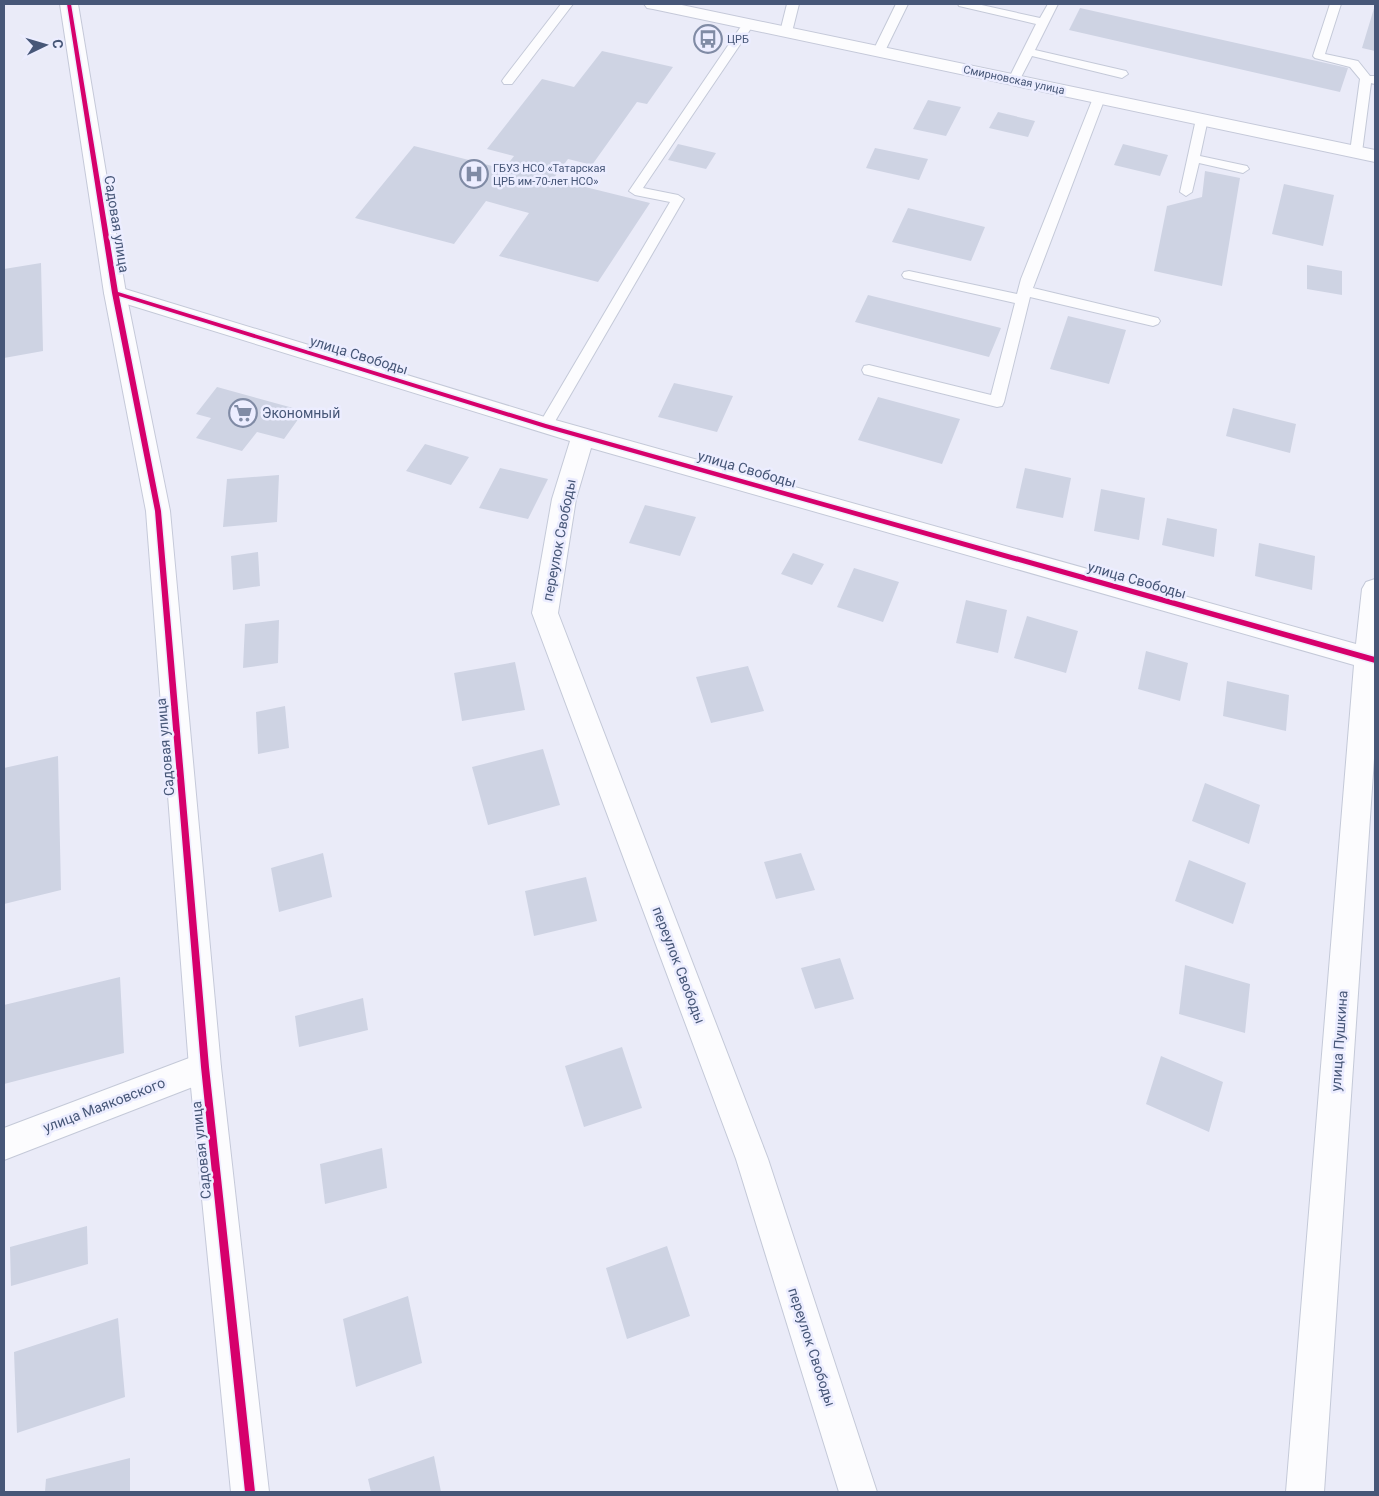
<svg xmlns="http://www.w3.org/2000/svg" width="1379" height="1496" font-family="Roboto,sans-serif">
<style>
.building{fill:#ced3e3}
.lines{fill:none;stroke-linecap:round;stroke-linejoin:round}
.lane-casing{stroke:#c4c9d8;stroke-width:2}
.street-casing{stroke:#c4c9d8;stroke-width:2}
.secondary-casing{stroke:#c5c9d9;stroke-width:2}
.lane{fill:#fcfcfe;fill-rule:evenodd}
.street{fill:#fcfcfe;fill-rule:evenodd}
.secondary{fill:#fcfcfe;fill-rule:evenodd}
.cycleway-casing{stroke:#ecedff;stroke-width:3}
.cycleway{fill:#d6006c;fill-rule:evenodd}
.labels{text-anchor:middle;dominant-baseline:central;stroke-width:5;stroke-linejoin:round;paint-order:stroke}
.far-poi-label{font-size:11px;fill:#475778;stroke:#ecedff;text-anchor:start}
.far-street-label{font-size:11px;fill:#475778;stroke:#ecedff}
.street-label{font-size:14px;fill:#475778;stroke:#ecedff}
.poi-label{font-size:14px;fill:#475778;stroke:#ecedff;text-anchor:start}
</style>
<rect width="100%" height="100%" fill="#eaebf8"/>
<path class="building" d="M1375 5V51L1362 48Z
M1080 8 1348 68 1340 92 1069 30Z
M602 51 673 67 647 104 637 102 592 165 568 159 553 179 650 203 598 282 499 256 529 213 486 201 454 244 355 218 414 146 504 169 514 156 487 149 542 79 574 87Z
M928 100 961 107 946 136 913 129Z
M998 112 1035 121 1028 137 989 128Z
M678 144 716 153 706 169 668 160Z
M1123 144 1168 155 1160 176 1114 165Z
M875 148 928 159 919 180 866 168Z
M1205 171 1240 178 1222 286 1154 271 1167 206 1202 197Z
M1284 184 1334 195 1323 246 1272 234Z
M908 208 985 227 971 261 892 242Z
M41 263 43 351 4 358V269Z
M1307 265 1342 271V295L1307 289Z
M868 295 1001 328 989 357 855 322Z
M1068 316 1126 330 1109 384 1050 369Z
M674 383 733 396 717 432 658 417Z
M217 387 304 411 284 439 257 432 242 451 196 438 211 418 196 414Z
M878 397 960 419 942 464 858 440Z
M1233 408 1296 424 1290 453 1226 436Z
M425 444 469 457 451 485 406 471Z
M500 468 548 479 528 519 479 508Z
M1025 468 1071 478 1063 518 1016 508Z
M279 475 277 522 223 527 227 479Z
M1101 489 1145 498 1139 540 1094 531Z
M645 505 696 517 680 556 629 543Z
M1167 518 1217 529 1214 557 1162 545Z
M1259 543 1315 556 1312 590 1255 576Z
M258 552 260 586 233 590 231 556Z
M793 553 824 564 812 585 781 574Z
M854 568 899 582 883 622 837 607Z
M966 600 1007 610 998 653 956 643Z
M1027 616 1078 631 1066 673 1014 658Z
M279 620 278 663 243 668 245 624Z
M1146 651 1188 663 1180 701 1138 689Z
M515 662 525 710 462 721 454 673Z
M748 666 764 711 711 723 696 677Z
M1227 681 1289 695 1286 731 1223 716Z
M285 706 289 748 258 754 256 712Z
M543 749 560 805 488 825 472 767Z
M58 756 61 890 4 904V768Z
M1205 783 1260 805 1249 844 1192 821Z
M323 853 332 897 279 912 271 868Z
M801 853 815 890 776 899 764 862Z
M1189 860 1246 883 1233 924 1175 901Z
M586 877 597 921 534 936 525 891Z
M840 958 854 999 815 1009 801 968Z
M1185 965 1250 984 1245 1033 1179 1014Z
M120 977 124 1053 4 1084V1005Z
M363 998 368 1030 299 1047 295 1016Z
M622 1047 642 1108 584 1127 565 1066Z
M1161 1056 1223 1082 1209 1132 1146 1104Z
M382 1148 387 1188 325 1204 320 1164Z
M87 1226 88 1264 11 1286 10 1247Z
M667 1246 690 1316 627 1339 606 1268Z
M408 1296 422 1363 356 1387 343 1319Z
M118 1318 125 1397 17 1433 14 1352Z
M434 1456 441 1492H371L368 1479Z
M130 1458V1492H45L46 1479Z"/>
<g class="lines">
<defs>
<path id="lane" d="M561 4H573L512 84H504L502 81 504 78Z
M787 4H799L792 32 786 35 780 32Z
M896 4H908L885 51 879 55 875 53 873 51Z
M958 4H977L1040 18 1048 4H1058L1035 50 1126 71 1128 74 1122 78 1032 56 1018 83H1010L1008 80 1036 24 959 6Z
M1330 4H1341L1325 54 1358 61 1370 76H1375V84L1371 83 1362 152 1356 156 1350 152 1360 79 1350 67 1315 58 1313 56Z
M748 21 754 24 643 188 678 195 684 199 550 430 545 431 540 430 538 426 670 202 635 195 629 191 744 22Z
M1099 94 1105 98 1033 288 1158 318 1160 321 1158 324 1153 326 1030 297 1004 402 1002 406 997 407 864 374 862 370 864 366 869 365 991 395 1015 303 909 279 904 278 902 275 904 272 909 271 1017 294 1021 279 1093 98Z
M1202 115 1208 119 1200 156 1247 166 1249 169 1243 173 1199 163 1192 192 1186 196 1180 192 1196 119Z"/>
<path id="street" d="M115 286 548 418 1356 644 1362 589 1366 582 1375 579V744L1324 1492H1286L1354 665 591 448 576 499 558 613 768 1159 877 1492H839L736 1159 532 613 552 499 570 441 107 298 104 293 107 288Z
M205 1052 216 1056 221 1067 216 1078 4 1160V1128Z"/>
<path id="secondary" d="M60 4H78L126 293 170 511 221 1067 269 1492H231L189 1067 146 511 104 293Z
M644 4H677L1375 150V162L653 9 647 8Z"/>
</defs>
<use href="#lane" class="lane-casing"/>
<use href="#street" class="street-casing"/>
<use href="#secondary" class="secondary-casing"/>
<use href="#lane" class="lane"/>
<use href="#street" class="street"/>
<use href="#secondary" class="secondary"/>
<defs>
<path id="cycleway" d="M67 4H71L118 292 546 424 1375 657V663L545 428 119 296 161 511 209 1067 255 1492H245L201 1067 155 511 112 293Z"/>
</defs>
<use href="#cycleway" class="cycleway-casing"/>
<use href="#cycleway" class="cycleway"/>
</g>
<defs>
<symbol id="bus-ring" viewBox="-11 -11 22 22"><circle r="9.5" fill="#ecedff" stroke="#808ba5" stroke-width="1.5"/><path d="M-5-6H5V4H4V6H2V4H-2V6H-4V4H-5ZM-3.5-4V0h7V-4ZM-3.5 1.2v1.5H-2V1.2ZM2 1.2v1.5H3.5V1.2Z" fill="#808ba5"/></symbol>
<symbol id="hospital-ring" viewBox="-11 -11 22 22"><circle r="9.5" fill="#ecedff" stroke="#808ba5" stroke-width="1.5"/><path d="M-5-5h3v3.5h4V-5h3V5h-3V1.5h-4V5h-3Z" fill="#808ba5"/></symbol>
<symbol id="supermarket-ring" viewBox="-11 -11 22 22"><circle r="9.5" fill="#ecedff" stroke="#808ba5" stroke-width="1.5"/><path d="M-6-5.5h2.5l.6 2H6L4.5 2H-2.5L-4.4-4H-6ZM-1.5 3.2a1.3 1.3 0 1 0 .1 0ZM3 3.2a1.3 1.3 0 1 0 .1 0Z" fill="#808ba5"/></symbol>
</defs>
<g fill-rule="evenodd">
<use href="#bus-ring" x="692" y="23" width="32" height="32"/>
<use href="#hospital-ring" x="458" y="158" width="32" height="32"/>
<use href="#supermarket-ring" x="227" y="397" width="32" height="32"/>
</g>
<g class="labels">
<g class="far-poi-label">
<text x="727" y="39">ЦРБ</text>
<text x="493" y="168">ГБУЗ НСО «Татарская<tspan x="493" dy="13">ЦРБ им-70-лет НСО»</tspan></text>
</g>
<g class="far-street-label">
<text transform="translate(1014 80) rotate(12)">Смирновская улица</text>
</g>
<g class="street-label">
<text transform="translate(117 224) rotate(81)">Садовая улица</text>
<text transform="translate(359 355) rotate(17)">улица Свободы</text>
<text transform="translate(747 469) rotate(16)">улица Свободы</text>
<text transform="translate(559 540) rotate(-79)">переулок Свободы</text>
<text transform="translate(1137 580) rotate(16)">улица Свободы</text>
<text transform="translate(165 747) rotate(-95)">Садовая улица</text>
<text transform="translate(679 965) rotate(69)">переулок Свободы</text>
<text transform="translate(1339 1041) rotate(-86)">улица Пушкина</text>
<text transform="translate(104 1105) rotate(-21)">улица Маяковского</text>
<text transform="translate(201 1150) rotate(-96)">Садовая улица</text>
<text transform="translate(812 1347) rotate(72)">переулок Свободы</text>
</g>
<g class="poi-label">
<text x="262" y="413">Экономный</text>
</g>
</g>
<rect width="1379" height="1496" fill="none" stroke="#475778" stroke-width="10"/>
<g transform="translate(45 45) rotate(85)" stroke="#ecedff" stroke-width="4" paint-order="stroke">
<path d="M0-4L9 19L0 12L-9 19Z" fill="#475778"/>
<text y="-8" font-size="14" font-weight="bold" text-anchor="middle" fill="#475778">С</text>
</g>
</svg>
